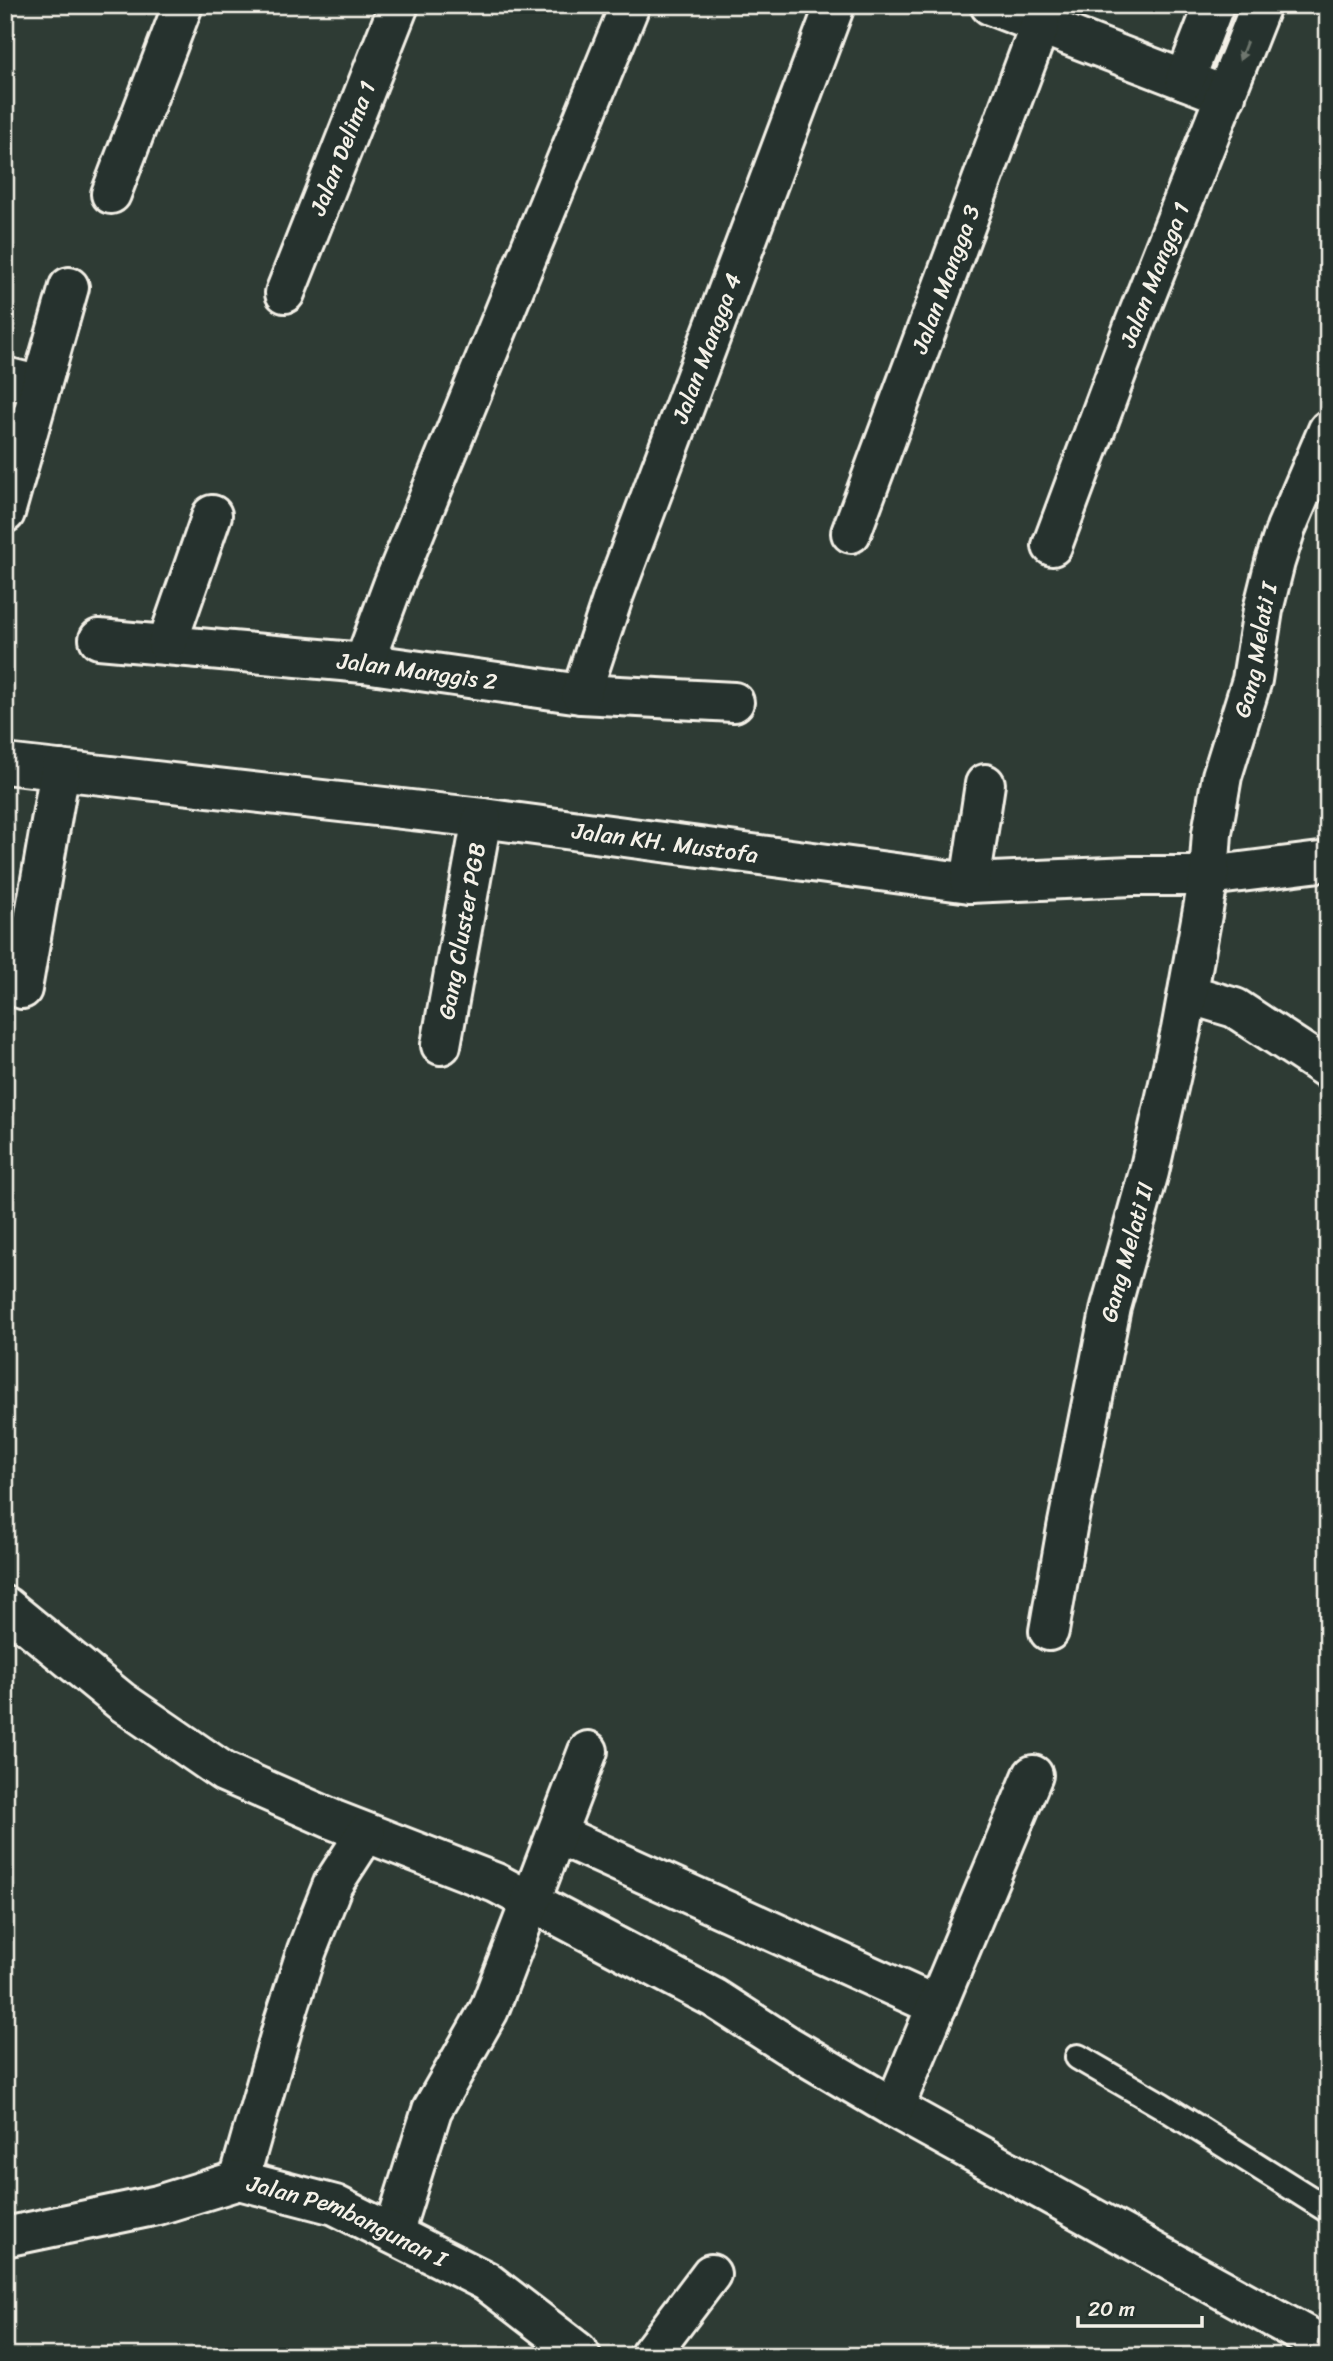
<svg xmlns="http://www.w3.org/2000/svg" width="1333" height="2361" font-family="Sriracha,sans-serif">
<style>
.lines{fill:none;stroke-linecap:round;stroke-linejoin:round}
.lane-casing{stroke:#f4f1e8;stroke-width:30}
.street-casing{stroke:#f4f1e8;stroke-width:44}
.lane{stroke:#26332d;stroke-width:24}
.street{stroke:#26332d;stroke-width:38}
.oneway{fill:#6e766e}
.labels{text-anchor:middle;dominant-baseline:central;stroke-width:5;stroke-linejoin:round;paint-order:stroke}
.street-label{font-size:23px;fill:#f4f1e8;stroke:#26332d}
</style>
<rect width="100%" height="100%" fill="#2e3b34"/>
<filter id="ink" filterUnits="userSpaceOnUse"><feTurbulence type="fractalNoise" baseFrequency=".0143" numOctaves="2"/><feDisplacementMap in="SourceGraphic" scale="14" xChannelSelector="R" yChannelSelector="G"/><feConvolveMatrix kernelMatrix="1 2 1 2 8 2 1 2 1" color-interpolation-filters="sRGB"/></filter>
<g filter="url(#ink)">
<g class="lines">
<defs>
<path id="lane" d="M1078 2057 1161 2105 1328 2210"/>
<g id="street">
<path d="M990 5 1226 96"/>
<path d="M1185 80 1214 5"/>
<path d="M111 194 183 5"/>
<path id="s1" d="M285 293 399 5"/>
<path d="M5 377 41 386"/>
<path d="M5 513 69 287"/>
<path id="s2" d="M851 533 1040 25"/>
<path id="s3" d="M1052 546 1135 323 1261 5"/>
<path id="s4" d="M99 639 364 663 581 694 734 702"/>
<path d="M167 644 212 515"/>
<path d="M364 663 393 585 630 5"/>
<path id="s5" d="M581 694 613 597 835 5"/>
<path id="s6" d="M5 764 482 818 970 883 1132 876H1209L1328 861"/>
<path d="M970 883 985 784"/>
<path d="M22 989 60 770"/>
<path d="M1188 994 1235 1008 1328 1069"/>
<path id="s7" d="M441 1045 482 818"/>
<path d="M5 1606 121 1701 224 1772 334 1820 496 1883 714 1998 787 2045 894 2108 1328 2348"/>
<path id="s8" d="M1049 1631 1067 1528 1111 1307 1149 1172 1181 1030 1209 876 1212 833 1222 776 1252 680 1263 610 1275 562 1286 528 1328 430"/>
<path d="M557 1834 937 2006"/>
<path d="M894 2108 1033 1775"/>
<path d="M239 2180 284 2022 307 1950 333 1884 366 1833"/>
<path d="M393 2234 432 2110 489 2010 588 1751"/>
<path id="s9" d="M5 2237 158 2205 239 2180 335 2205 486 2281 577 2351 581 2356"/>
<path d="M649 2356 711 2274"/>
</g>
</defs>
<use href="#lane" class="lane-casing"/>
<use href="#street" class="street-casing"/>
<use href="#lane" class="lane"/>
<use href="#street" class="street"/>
</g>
<defs><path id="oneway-solid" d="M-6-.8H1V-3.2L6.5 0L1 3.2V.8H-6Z" transform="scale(1.75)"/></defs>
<use class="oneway" href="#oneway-solid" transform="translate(1243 51) rotate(111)"/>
</g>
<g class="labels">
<g class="street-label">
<text stroke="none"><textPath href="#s1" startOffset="156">Jalan Delima 1</textPath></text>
<text stroke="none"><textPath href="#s3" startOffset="290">Jalan Mangga 1</textPath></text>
<text stroke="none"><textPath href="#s2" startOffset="271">Jalan Mangga 3</textPath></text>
<text stroke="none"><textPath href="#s5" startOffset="368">Jalan Mangga 4</textPath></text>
<text stroke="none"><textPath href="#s8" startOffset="1004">Gang Melati I</textPath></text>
<text stroke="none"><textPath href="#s4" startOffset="320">Jalan Manggis 2</textPath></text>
<text stroke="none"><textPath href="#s6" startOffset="665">Jalan KH. Mustofa</textPath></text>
<text stroke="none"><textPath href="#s7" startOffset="116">Gang Cluster PGB</textPath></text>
<text stroke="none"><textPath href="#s8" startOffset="387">Gang Melati II</textPath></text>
<text stroke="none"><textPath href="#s9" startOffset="357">Jalan Pembangunan I</textPath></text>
</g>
</g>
<rect width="1333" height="2361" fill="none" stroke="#26332d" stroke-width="28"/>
<rect x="14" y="14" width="1305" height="2333" fill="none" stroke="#f4f1e8" stroke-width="2.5" filter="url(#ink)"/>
<path d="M1078 2316v10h124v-10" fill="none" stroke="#f4f1e8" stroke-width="3.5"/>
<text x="1088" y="2316" font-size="21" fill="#f4f1e8" stroke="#26332d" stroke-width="5" paint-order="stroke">20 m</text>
</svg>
